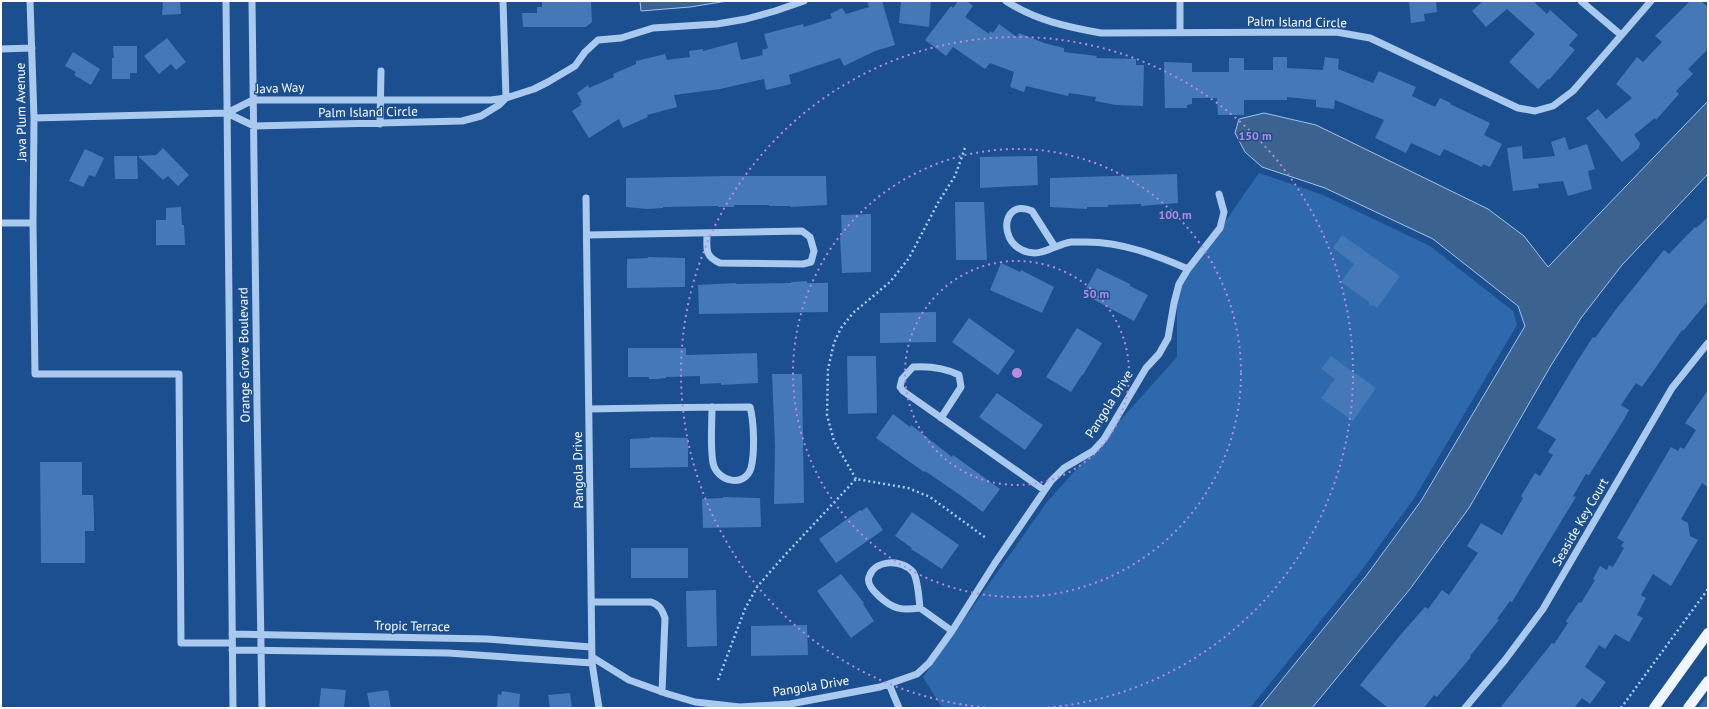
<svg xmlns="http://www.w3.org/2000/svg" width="1709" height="709" font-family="'PT Sans',sans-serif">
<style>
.green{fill:#2e69ad}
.water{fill:#3c6290;stroke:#9cc4f0}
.building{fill:#4478b7}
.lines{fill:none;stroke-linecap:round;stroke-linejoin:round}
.path{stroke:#a9c9ee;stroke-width:2.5;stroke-dasharray:2 3;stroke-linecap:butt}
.minor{stroke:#a9c9ee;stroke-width:7}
.major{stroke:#f0f6ff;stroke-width:10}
.ring{fill:none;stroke:#b68bdc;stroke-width:2;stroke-dasharray:2 4}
.labels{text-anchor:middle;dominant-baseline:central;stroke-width:3;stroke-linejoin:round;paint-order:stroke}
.street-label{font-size:13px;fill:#fff;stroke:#1b4f8f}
.centre{fill:#b68bdc;stroke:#1b4f8f;stroke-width:2}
.ring-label{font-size:12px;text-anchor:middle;font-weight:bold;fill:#b68bdc;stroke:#1b4f8f;stroke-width:3;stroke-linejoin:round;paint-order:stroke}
</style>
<rect width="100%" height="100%" fill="#1b4f8f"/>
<path class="green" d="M1259 173 1323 195 1430 246 1513 311 1517 325 1415 497 1361 571 1250 708H942L923 677 1047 502 1177 357V291Z
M1708 695V708H1698Z"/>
<path class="water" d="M640 1H727L690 7 641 11Z
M1708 101V174L1622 265 1581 318 1550 367 1469 508 1410 589 1312 708H1259L1366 576 1421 501 1525 326 1518 306 1433 239 1325 188 1262 167 1245 152 1235 133 1239 119 1264 113 1316 125 1488 209 1524 236 1548 267Z"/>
<path class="building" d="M163 1H180L181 14 162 15Z
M542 1H591L592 22 586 27H523L522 13H537V7H542Z
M867 1H882L895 45 875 51 844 66 840 58 789 75 791 84 766 90 764 79 720 89 674 95 677 107 647 115 648 117 623 128 619 119 589 138 572 111 581 105 580 103 582 102 577 93 588 85 589 88 614 77 613 74 636 64V61L665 54 667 60 690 57 689 51 703 49V51L737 42 741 60 763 55 762 50 768 48 764 34 803 24 804 27 832 18 830 14 842 8 846 14 869 7Z
M901 1H931L929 27 899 23Z
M958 1H967L973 6 965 17 989 34 990 31 993 33 999 24 1017 37 1019 33 1044 43 1064 48V52L1097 56 1096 58 1136 59V65H1144L1143 106 1116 105 1095 101 1096 97 1069 93 1068 96 1026 86 1024 92 1010 87 1014 72 990 63 985 69 953 47 946 56 925 40 951 6 953 8Z
M1409 1H1436L1437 12 1424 14 1425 21 1411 23Z
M1483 1H1533L1547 14 1550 10 1578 35 1569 45 1575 50 1549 80 1548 79 1538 89 1509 62 1535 34 1507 9 1486 27 1472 11Z
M1690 1H1701L1708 7V49L1688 69 1693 74 1676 91 1679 94 1656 120 1655 118 1634 135 1640 143 1639 148 1622 162 1586 118 1598 109 1606 119 1632 98 1616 84 1637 57 1643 62 1662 42 1655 36Z
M167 38 186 62 176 70 171 64 159 74 144 56Z
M113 46H137V73H130V79H112V58H114Z
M73 52 100 69 91 85 74 75 76 72 65 66Z
M1273 57H1287V68L1323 70 1325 57 1339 59 1338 69 1373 83 1379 71 1416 87 1412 96 1435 107 1440 98 1451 103 1450 104 1490 123 1484 135 1502 144 1490 167 1483 164 1482 167 1444 149 1440 156 1411 143 1406 153 1375 138 1384 120 1335 100 1334 109 1316 107V100L1287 97V100H1244V115H1218L1217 98H1192V104L1187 105V108H1165L1164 62 1192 63V72H1229V58H1244V70H1273Z
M1565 137 1569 150 1587 144 1595 169 1588 171 1592 189 1568 196 1563 181 1538 184 1539 188 1513 191 1507 148 1522 146 1523 159 1555 156 1551 142Z
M163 148 189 175 178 186 168 176 163 180 138 156 156 155Z
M85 149 104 158 95 177 89 175 83 187 69 181Z
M114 156H137L138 179H115Z
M1037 156 1038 185 980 188V157Z
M1177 174 1178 203 1141 206V204L1108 205V207H1087V209L1050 207V178Z
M726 176H826L827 205 790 207V206H769V205H734V207H718V206L663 207V208L647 209 626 207V178Z
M955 202H984L987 260H956Z
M181 207 182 225H184L185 245H156V220H166V208Z
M871 214V272L842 273 840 236H842L841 215Z
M1708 217V301L1683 331 1682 330 1642 387 1636 383 1621 405 1629 410 1623 421 1589 475 1586 474 1573 496 1576 497 1512 602 1510 601 1497 619 1499 620 1470 656 1471 657 1437 697 1434 695 1424 708H1388L1360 685 1402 633 1425 607 1428 609 1442 590 1449 595 1478 553 1467 546 1481 523 1502 535 1523 498 1521 496 1535 473 1540 476 1553 455 1548 452 1556 439 1537 428 1578 360 1593 337 1595 338 1617 308 1664 250 1669 254 1695 227 1696 228Z
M1342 235 1400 276 1377 308 1373 305 1369 306V302L1341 282 1354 264 1333 248Z
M648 257 685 258V287L627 288V259L648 258Z
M1001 263 1020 272 1021 270 1054 287 1042 313 990 290Z
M1097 268 1130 284V286L1148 295 1134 321 1083 294Z
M807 281V283H828V312L699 314 698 285 736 283V284L791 283V282Z
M936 312V342L880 343V313Z
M969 318 1015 351 998 375 952 342Z
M1077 328 1102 343 1083 375H1082L1071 392 1046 377Z
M628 348H686V355L757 353 758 383 721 385V383L700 384V376L666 377V378L657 379H649V377H628Z
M847 356H876L877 413 848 414Z
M1331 356 1376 388 1353 421 1321 398 1335 379 1321 369Z
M772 374H802L804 503 774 504 775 446Z
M1708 390V487L1702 483 1681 519 1688 523 1690 536 1698 540 1671 586 1653 574 1641 595 1646 598 1637 615 1643 618 1629 642 1615 634 1605 649 1599 645 1585 667 1606 682 1590 704 1582 698 1574 708H1500L1552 643 1554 644 1568 623 1566 621 1579 602 1581 603 1595 580 1593 579 1600 566 1607 570 1609 565 1613 567 1624 548 1621 546 1624 542 1617 538 1671 447 1678 451 1680 447 1684 449 1696 430 1685 423Z
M997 393 1043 425 1025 450 979 417Z
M893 414 910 427 911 425 952 457 953 455 1000 489 983 512 960 495 925 471 924 472 876 438Z
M650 437 688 438V467L630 468V439L650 438Z
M40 462H82V495H93L94 517V531H85V563H41Z
M723 497 760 498 761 527 703 528 702 499 723 498Z
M867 507 883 530 836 563 819 539 860 510 861 511Z
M912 512 959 545 942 569 911 549 912 548 895 536Z
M631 548H688V578H631Z
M841 574 864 603 863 604 874 621 851 638 817 591Z
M716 590 717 646 687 647 686 591Z
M807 625 808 655 751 656V626Z
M321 688 346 690 344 708H319Z
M388 690 391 708H370L367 693Z
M502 691 520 694 519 708H497L498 694 501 695Z
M570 693 572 708H550L548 695Z"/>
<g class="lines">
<path class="path" d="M856 479 834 441 827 415 828 369 834 343 841 328 853 313 890 282 909 258 939 201 955 176 966 145
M718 680 745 609 757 587 784 556 856 479 908 488 930 497 986 538
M1621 708 1708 589"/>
<path class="minor" d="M30 1 34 118 33 223 35 374H179L181 643H232
M226 1 233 708
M252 1 257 404 262 708
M1006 1C1035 20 1067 27 1101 33L1336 32 1370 38 1518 108 1535 111 1553 106 1573 91 1651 1
M1180 1V32
M1581 1 1621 35
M1 49 32 48
M227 113 254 126 462 121 481 116 499 105 506 98 503 1
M34 118 227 113 253 100H491L506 98 534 89 548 82 575 66 585 52 598 40 621 38 653 28 717 24 746 19 775 11 804 1
M380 124 381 71
M586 198 592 663 599 708
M1 223H33
M587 235 802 231 810 237 814 251 811 262 803 264 720 263C704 256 707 249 707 233
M1055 247 1032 211C1003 198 998 239 1022 250 1040 259 1053 245 1071 242 1076 242 1081 242 1086 242 1122 242 1156 255 1188 269
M590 409C643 408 696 407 750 407 754 421 755 453 751 468 745 488 717 482 713 463 710 446 712 424 712 407
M941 418 961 387 959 375C945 368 929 366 913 367L902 379 900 387 903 391 1044 490
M591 602H651C660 605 662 610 665 618L662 692
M920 608C919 599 918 579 913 572 902 559 875 559 869 577 865 588 889 606 898 608 905 610 913 609 920 608L952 631
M232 634 487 639 591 647
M232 650 448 653 592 663
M592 657 629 680 668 694 695 702 740 707 790 704 880 687 917 674 929 663 952 631 995 563 1051 481 1064 468 1093 451 1104 439 1146 368 1159 354 1168 338 1174 303 1179 284 1188 269 1220 228 1224 212 1219 194
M889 684 899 708
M1465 708 1505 660 1543 609 1672 388 1708 343"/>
<path class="major" d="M1654 708 1708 633
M1688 708 1708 681"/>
</g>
<g class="ring">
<circle cx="1017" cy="373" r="112"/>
<circle cx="1017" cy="373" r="224"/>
<path d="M991 708A336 336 0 1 1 1043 708"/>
</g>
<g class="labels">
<g class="street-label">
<text transform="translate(1297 22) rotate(1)">Palm Island Circle</text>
<text transform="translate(280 88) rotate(-2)">Java Way</text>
<text transform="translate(21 112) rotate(-91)">Java Plum Avenue</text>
<text transform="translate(368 112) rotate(-1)">Palm Island Circle</text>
<text transform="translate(244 355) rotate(-91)">Orange Grove Boulevard</text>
<text transform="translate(1109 404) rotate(-58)">Pangola Drive</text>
<text transform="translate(578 470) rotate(-91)">Pangola Drive</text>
<text transform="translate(1580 522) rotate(-60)">Seaside Key Court</text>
<text transform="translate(412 626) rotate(1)">Tropic Terrace</text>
<text transform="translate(811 686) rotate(-9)">Pangola Drive</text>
</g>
</g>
<circle cx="1017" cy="373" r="6" class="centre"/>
<g class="ring-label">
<text x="1255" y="140">150 m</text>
<text x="1175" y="219">100 m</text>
<text x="1096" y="298">50 m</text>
</g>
<rect width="1709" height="709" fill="none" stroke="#ffffff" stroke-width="4"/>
</svg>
